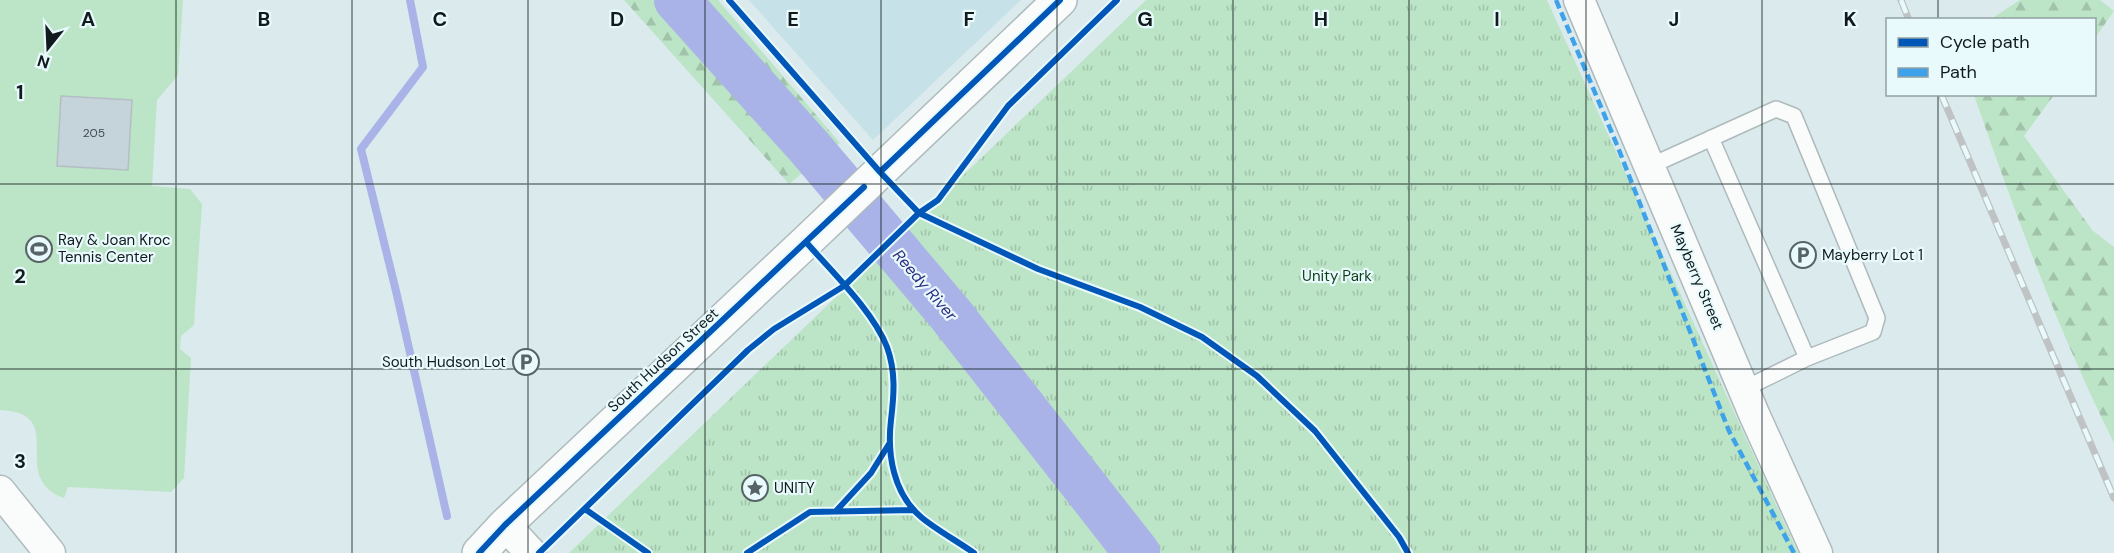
<svg xmlns="http://www.w3.org/2000/svg" width="2114" height="553" font-family="'DM Sans',sans-serif">
<style>
.built{fill:#c6e1e7}
.green{fill:#bce4c6;fill-rule:evenodd}
.forest{fill:url(#forest-firs)}
.park{fill:url(#park-tufts)}
.lines{fill:none;stroke-linecap:round;stroke-linejoin:round}
.stream{stroke:#a9b3e8;stroke-width:8}
.river{stroke:#a9b3e8;stroke-width:46}
.building{fill:#c5d3db;stroke:#b4bec3;stroke-width:1.5}
.service-casing{stroke:#aebabc;stroke-width:18}
.minor-casing{stroke:#aebabc;stroke-width:33}
.tertiary-casing{stroke:#aebabc;stroke-width:36}
.service{stroke:#fafcfc;stroke-width:15}
.minor{stroke:#fafcfc;stroke-width:30}
.tertiary{stroke:#fafcfc;stroke-width:33}
.rail-casing{stroke:#bfc3c3;stroke-width:7}
.rail{stroke:#e9fafd;stroke-width:4.5;stroke-dasharray:14;stroke-linecap:butt}
.quiet{stroke:#3da2ea;stroke-width:4.5;stroke-dasharray:9 4.5;stroke-linecap:butt}
.cycleway-casing{stroke:#e9fafd;stroke-width:10}
.cycleway{stroke:#0057b8;stroke-width:6}
.grid{fill:none;stroke:#111b1d;stroke-width:1.5;stroke-opacity:0.55}
.labels{text-anchor:middle;dominant-baseline:central;stroke-width:4.5;stroke-linejoin:round;paint-order:stroke}
.number-label{font-size:12px;fill:#404b4e}
.poi-label{font-size:15px;fill:#111b1d;stroke:#e9fafd;text-anchor:start}
.park-label{font-size:15px;fill:#0e3e16;stroke:#e9fafd}
.street-label{font-size:15px;fill:#111b1d;stroke:#e9fafd}
.water-label{font-size:16px;font-style:italic;fill:#2f2b81;stroke:#e9fafd}
.grid-label{font-size:20px;text-anchor:middle;font-weight:bold;fill:#111b1d;stroke:#e9fafd;stroke-width:4.5;stroke-linejoin:round;paint-order:stroke}
</style>
<defs>
<pattern id="forest-firs" width="22" height="20" patternUnits="userSpaceOnUse" patternTransform="scale(1.5)"><rect width="22" height="20" fill="#bce4c6"/><path d="M5 1l3.5 6h-7zM16 11l3.5 6h-7z" fill="#a1c3aa"/></pattern>
<pattern id="park-tufts" width="24" height="20" patternUnits="userSpaceOnUse" patternTransform="scale(1.5)"><rect width="24" height="20" fill="#bce4c6"/><path d="M3 7l-1-3M5 7V3M7 7l1-3M15 17l-1-3M17 17v-4M19 17l1-3" fill="none" stroke="#a1c3aa"/></pattern>
</defs>
<rect width="100%" height="100%" fill="#dbeaed"/>
<path class="built" d="M749 0H1021L873 140Z"/>
<path class="green" d="M0 0H183L178 75 157 100 152 186 190 189 202 204 194 325 181 336 180 349 191 358 184 478 171 492 68 487 64 498C6 477 71 413 0 410ZM61 96 131 100 128 170 57 166Z"/>
<path class="forest" d="M624 0H718L840 143 789 184Z
M2020 0H2100L2114 11 2095 38 2094 20 1991 19Z
M1974 95H2054L2024 136 2093 231 2114 247V443C2058 331 2015 213 1974 95Z"/>
<path class="park" d="M1146 0H1547L1798 553H569Z"/>
<g class="lines">
<path class="stream" d="M410 0 423 67 361 149 396 291 447 516"/>
<path class="river" d="M677 0 810 148 951 315 1137 553"/>
</g>
<path class="building" d="M61 96 132 100 128 170 57 166Z"/>
<g class="lines">
<defs>
<path id="service" d="M1711 138 1807 358
M1650 166 1776 109 1794 116 1877 318 1873 332 1807 358 1744 389"/>
<path id="minor" d="M1579 0 1754 414 1817 553
M0 491 50 553
M505 525 531 553"/>
<path id="tertiary" d="M479 553 505 525 806 242 1060 0"/>
</defs>
<use href="#service" class="service-casing"/>
<use href="#minor" class="minor-casing"/>
<use href="#tertiary" class="tertiary-casing"/>
<use href="#service" class="service"/>
<use href="#minor" class="minor"/>
<use href="#tertiary" class="tertiary"/>
<defs>
<path id="rail" d="M1901 0 1909 20
M1941 94 2114 498"/>
</defs>
<use href="#rail" class="rail-casing"/>
<use href="#rail" class="rail"/>
<path class="quiet" d="M1556 0 1617 145 1729 431 1794 553"/>
<defs>
<path id="cycleway" d="M729 0 880 172 919 213 1038 269 1140 307 1202 337 1257 376 1315 431 1399 537 1408 553
M880 172 1060 0
M806 242C832 272 873 311 887 347 896 372 894 395 891 420 887 454 893 493 921 517 935 529 957 541 974 553
M585 509 648 553
M836 511 871 473 889 444
M479 553 505 525 864 187
M539 553 748 350 774 329 844 286 919 213 938 200 1008 106 1117 0
M747 553 810 512 914 510"/>
</defs>
<use href="#cycleway" class="cycleway-casing"/>
<use href="#cycleway" class="cycleway"/>
</g>
<path class="grid" d="M176 0V553M352 0V553M528 0V553M705 0V553M881 0V553M1057 0V553M1233 0V553M1409 0V553M1586 0V553M1762 0V553M1938 0V20M1938 94V553M0 184H2114M0 369H2114"/>
<defs>
<symbol id="stadium-ring" viewBox="-11 -11 22 22"><circle r="9.5" fill="#e9fafd" stroke="#586366" stroke-width="1.5"/><path d="M0-5a6.5 5 0 1 0 0 10a6.5 5 0 1 0 0-10ZM-3.5-1.8h7v3.6h-7Z" fill="#586366"/></symbol>
<symbol id="parking-ring" viewBox="-11 -11 22 22"><circle r="9.5" fill="#e9fafd" stroke="#586366" stroke-width="1.5"/><path d="M-3.5-5.5H1a3.5 3.5 0 0 1 0 7H-1V5.5H-3.5ZM-1-3.4V-.6H.8a1.4 1.4 0 0 0 0-2.8Z" fill="#586366"/></symbol>
<symbol id="sight-ring" viewBox="-11 -11 22 22"><circle r="9.5" fill="#e9fafd" stroke="#586366" stroke-width="1.5"/><path d="M0-6L1.8-2.2L6-1.7L2.9 1.2L3.7 5.4L0 3.3L-3.7 5.4L-2.9 1.2L-6-1.7L-1.8-2.2Z" fill="#586366"/></symbol>
</defs>
<g fill-rule="evenodd">
<use href="#stadium-ring" x="24" y="234" width="30" height="30"/>
<use href="#parking-ring" x="1788" y="240" width="30" height="30"/>
<use href="#parking-ring" x="511" y="347" width="30" height="30"/>
<use href="#sight-ring" x="740" y="473" width="30" height="30"/>
</g>
<g class="labels">
<g class="number-label">
<text x="94" y="133">205</text>
</g>
<g class="poi-label">
<text x="58" y="240">Ray &amp; Joan Kroc<tspan x="58" dy="17">Tennis Center</tspan></text>
<text x="1822" y="255">Mayberry Lot 1</text>
<text x="506" y="362" text-anchor="end">South Hudson Lot</text>
<text x="774" y="488">UNITY</text>
</g>
<g class="park-label">
<text x="1337" y="276">Unity Park</text>
</g>
<g class="street-label">
<text transform="translate(1697 277) rotate(67)">Mayberry Street</text>
<text transform="translate(663 360) rotate(-43)">South Hudson Street</text>
</g>
<g class="water-label">
<text transform="translate(925 285) rotate(49)">Reedy River</text>
</g>
</g>
<g class="grid-label">
<text x="88" y="26">A</text>
<text x="264" y="26">B</text>
<text x="440" y="26">C</text>
<text x="617" y="26">D</text>
<text x="793" y="26">E</text>
<text x="969" y="26">F</text>
<text x="1145" y="26">G</text>
<text x="1321" y="26">H</text>
<text x="1497" y="26">I</text>
<text x="1674" y="26">J</text>
<text x="1850" y="26">K</text>
<text x="20" y="99">1</text>
<text x="20" y="283">2</text>
<text x="20" y="468">3</text>
</g>
<rect x="1886" y="18" width="210" height="78" fill="#e9fafd" stroke="#93a1a3" stroke-width="1.5"/>
<rect x="1898" y="38" width="30" height="9" fill="#0057b8" stroke="#93a1a3" stroke-width="1.5"/>
<text x="1940" y="48" font-size="18" fill="#111b1d">Cycle path</text>
<rect x="1898" y="68" width="30" height="9" fill="#3da2ea" stroke="#93a1a3" stroke-width="1.5"/>
<text x="1940" y="78" font-size="18" fill="#111b1d">Path</text>
<g transform="translate(48 48) rotate(198)" stroke="#e9fafd" stroke-width="4.5" paint-order="stroke">
<path d="M0-4.5L10 22L0 15L-10 22Z" fill="#111b1d"/>
<text y="-9" font-size="16" font-weight="bold" text-anchor="middle" fill="#111b1d">N</text>
</g>
</svg>
